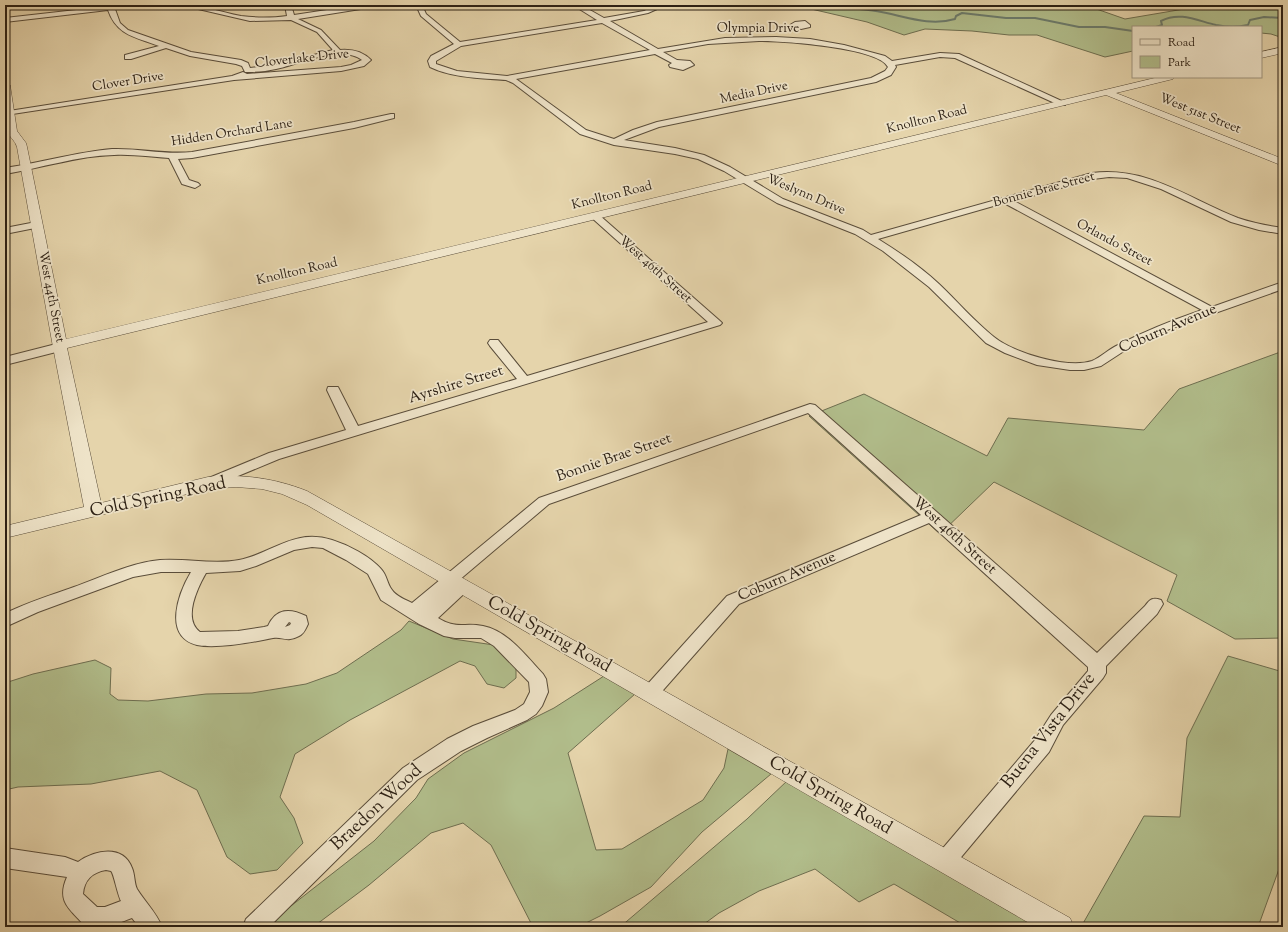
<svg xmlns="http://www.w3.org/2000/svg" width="1288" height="932" font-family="'Sorts Mill Goudy',serif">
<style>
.green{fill:#b1bd8b;stroke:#6e6e50}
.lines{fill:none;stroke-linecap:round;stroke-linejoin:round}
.stream{stroke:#6c7b6c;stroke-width:2}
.minor-casing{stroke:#5a4d3a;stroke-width:2}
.tertiary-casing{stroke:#5a4d3a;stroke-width:1}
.minor{fill:#eee3c8;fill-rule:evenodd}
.tertiary{fill:#eee3c8;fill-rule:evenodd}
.labels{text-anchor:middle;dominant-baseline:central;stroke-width:3.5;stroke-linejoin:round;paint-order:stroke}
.far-street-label{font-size:13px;fill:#2c2014;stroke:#eee3c8}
.street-label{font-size:15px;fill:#2c2014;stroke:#eee3c8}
.near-street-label{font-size:18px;fill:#2c2014;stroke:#eee3c8}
</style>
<rect width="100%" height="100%" fill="#e5d4ab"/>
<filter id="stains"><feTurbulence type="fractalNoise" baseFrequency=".005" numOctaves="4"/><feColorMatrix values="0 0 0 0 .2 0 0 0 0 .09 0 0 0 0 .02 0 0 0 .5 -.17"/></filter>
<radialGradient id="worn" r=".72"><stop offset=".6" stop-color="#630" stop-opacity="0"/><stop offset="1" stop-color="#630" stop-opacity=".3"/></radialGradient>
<path class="green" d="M794 5H1085L1125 19 1184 9 1283 8V38L1271 34 1261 33V27H1133V51L1105 57 1037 35H1009L972 31 925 29 904 35 867 22Z
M1283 351V638L1235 639 1167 601 1177 575 994 482 940 534 809 416 864 394 987 456 1008 418 1144 430 1179 389Z
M409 621 453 639 494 645 516 664V678L504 688 487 684 475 666 460 661 350 720 295 754 280 797 294 818 303 843 277 870 250 874 227 857 197 790 160 771 91 784 18 787 5 790V683L33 674 95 660 111 668 110 694 118 700 148 701 206 694 252 693 306 684 337 673 401 630Z
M1228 656 1283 672V858L1258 927H1081L1144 816 1180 817 1187 738Z
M604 676 635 694 568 753 596 850 622 849 703 800 724 768 728 749 771 774 702 832 651 887 600 916 578 927H533L491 845 463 823 431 833 369 885 313 927H264L374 841 416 798 428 779 464 753 554 708Z
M788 780 1038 927H967L894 884 859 902 815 869 759 891 719 913 700 927H620L747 819Z"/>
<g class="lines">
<path class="stream" d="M820 5C838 8 857 8 876 11 902 15 928 27 955 19L956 16 962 13 1006 18H1035L1079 27H1105L1133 31
M1156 27 1162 25 1161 21C1180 11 1198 21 1216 25 1227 27 1238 27 1248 25L1250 20 1264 17 1283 18"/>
<defs>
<path id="minor" d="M121 5H151L148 7 115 9 120 23 128 30 191 52 241 60 248 63 250 68 275 65 333 50 317 32 291 20 250 21 181 5C202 5 220 12 241 16 256 18 272 18 287 16L285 5H291L294 15 360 5H376L373 7 298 19 321 30 340 50C352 49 362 51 371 60L364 66 341 71 234 80 6 115 5 113 9 111 232 76 243 72 247 74 341 67 351 65 362 60C342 44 299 64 276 69 267 71 257 72 248 72H245L242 66 236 64 190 56 166 48 131 59H125V55L159 46C136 37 117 36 108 10L5 22V18Z
M416 5H422L426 14 460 42 597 20 573 5H581L604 18 644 11 657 5H666L648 13 610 21 658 49 725 38 776 37 810 39 844 45 885 56 892 61 940 53 959 54 1066 103 1065 105H1059L955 58 940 57 895 65 896 67 891 75 876 82 659 127 624 140 675 148 704 155 730 167 783 199 863 230 871 235 1092 173C1148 166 1189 199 1238 218 1253 223 1268 226 1283 228V234L1259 230 1231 222 1161 189 1127 178 1109 177 1093 179 1014 201 1212 307 1283 282V289L1167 330 1124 351 1101 366 1084 370H1070L1037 365 1005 353 986 343 929 287 883 251 855 234 777 203 724 171 698 159 675 154 614 145 580 134 513 83 506 80C481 78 453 78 430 67L428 61 431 56 454 44 421 16ZM602 23 650 50 507 76 457 71 436 64V61L461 46ZM759 41C781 41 878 47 888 67L885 71 871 78 657 122 633 130 614 139 586 130 516 79 655 54 672 63 669 65 670 67 683 70 694 65 690 61 677 60 663 52 708 44ZM1004 203 1202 310C1173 320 1145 331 1118 345 1109 349 1101 357 1092 361 1067 369 1014 353 994 337 974 321 957 301 939 284 921 267 899 252 878 239Z
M805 21 810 25V27L801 29 790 25 795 22Z
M391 114H394V118L354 128 192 158 178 159 189 180 198 183 200 185 195 188 182 184 169 158C151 157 133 154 114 155 77 156 41 168 5 174V168C41 163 76 152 112 149 139 148 165 155 192 152L354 122Z
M595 213 598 214 720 321 722 323 720 325 279 459 214 486 209 488 204 486 202 483 204 480 269 453 346 430 327 390 328 387H338L358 426 517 379 490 346 488 343 490 340H498L527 376 708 322 592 218 590 216Z
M36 222 40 223 41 225 40 227 5 234V228Z
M60 343 64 344 66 347 64 350 5 365V357Z
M810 404 815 405 1097 653 1145 606C1150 599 1153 597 1161 600L1163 604 1157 614 1106 666V673L1103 678 1063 725 1049 752 952 868 945 871 938 868 935 861 938 854 1035 740 1051 715 1088 671V667L929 523 739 604 657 697 651 699 645 697 642 692 645 687 727 596 921 515 808 413 549 504 458 581 462 580 468 582 470 586 468 590 438 618C458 630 463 622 483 626 508 631 526 656 543 674L546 679 548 692 542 706 536 714 527 720 487 738 461 751 417 780 269 927H243L246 919 403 768 447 739 473 726 515 710 524 704 530 692 529 682 494 646 481 638H455L444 636 419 624 381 600 368 574 346 560 323 548 312 547 294 550 256 566 240 571 206 573C198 587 182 619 200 632L238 631 264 627 268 626C276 608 290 608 306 616L308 624C306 628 304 634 299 636 286 643 282 636 273 638 254 642 216 649 197 645 162 636 179 592 191 572H161L133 577 38 612 5 627V613L8 612C29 602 51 595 74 587 102 577 130 563 160 560 187 558 213 565 239 560 273 553 294 528 332 540 348 545 370 556 381 569 387 575 387 584 392 590 396 596 406 600 412 603L539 498ZM289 622 291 623 290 625 285 627Z
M5 848 65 857 78 862C95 850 123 844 132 868 135 875 134 883 137 889 145 902 156 912 162 927H139L132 918C118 923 101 932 85 926 70 909 56 902 67 877L5 868ZM106 870 111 871C114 874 117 893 121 901L105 907H97L83 894C84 880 93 872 106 870Z"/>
<path id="tertiary" d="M1283 47V53L1261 58V52Z
M1159 77H1175L1173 79 1116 93 1283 159V166L1106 95 67 348 101 503 208 477C243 474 274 478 307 491L1070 918 1074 927H1036L307 505 282 494 262 489 236 487 208 489 5 538V526L84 507 53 347 17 147C15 140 9 137 7 131 2 117 5 97 5 82L10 85 17 131 26 143 27 147 66 339Z"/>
</defs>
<use href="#minor" class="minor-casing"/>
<use href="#tertiary" class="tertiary-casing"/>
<use href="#minor" class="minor"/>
<use href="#tertiary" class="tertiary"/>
</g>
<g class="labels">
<g class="far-street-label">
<text x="758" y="29">Olympia Drive</text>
<text transform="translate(302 59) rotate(-6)">Cloverlake Drive</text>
<text transform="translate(128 82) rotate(-9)">Clover Drive</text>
<text transform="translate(754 93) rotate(-12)">Media Drive</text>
<text transform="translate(1200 114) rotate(22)">West 51st Street</text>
<text transform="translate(927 120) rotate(-14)">Knollton Road</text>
<text transform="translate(232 133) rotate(-9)">Hidden Orchard Lane</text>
<text transform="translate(1044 190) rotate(-15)">Bonnie Brae Street</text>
<text transform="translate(806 195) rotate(23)">Weslynn Drive</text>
<text transform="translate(612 196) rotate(-14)">Knollton Road</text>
<text transform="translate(1114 243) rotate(28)">Orlando Street</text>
<text transform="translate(655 270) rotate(42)">West 46th Street</text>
<text transform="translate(297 272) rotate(-13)">Knollton Road</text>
<text transform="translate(51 297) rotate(79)">West 44th Street</text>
</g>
<g class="street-label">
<text transform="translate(1168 329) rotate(-23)">Coburn Avenue</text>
<text transform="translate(456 385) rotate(-17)">Ayrshire Street</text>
<text transform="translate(614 458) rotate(-19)">Bonnie Brae Street</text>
<text transform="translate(954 536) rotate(42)">West 46th Street</text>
<text transform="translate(787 577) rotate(-23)">Coburn Avenue</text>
</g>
<g class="near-street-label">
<text transform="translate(158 498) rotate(-12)">Cold Spring Road</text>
<text transform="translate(549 635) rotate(29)">Cold Spring Road</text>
<text transform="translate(1049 731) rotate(-52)">Buena Vista Drive</text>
<text transform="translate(830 796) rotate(30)">Cold Spring Road</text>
<text transform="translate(377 808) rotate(-43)">Braedon Wood</text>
</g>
</g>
<rect width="1288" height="932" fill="none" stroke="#e5d4ab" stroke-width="20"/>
<rect x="6" y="6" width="1276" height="920" fill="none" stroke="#2c2014" stroke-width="2"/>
<rect x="10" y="10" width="1268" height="912" fill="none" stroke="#2c2014"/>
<rect x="1132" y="26" width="130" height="52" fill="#eee3c8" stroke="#a09580"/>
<rect x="1140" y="39" width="20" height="6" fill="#eee3c8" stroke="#a09580"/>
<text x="1168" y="46" font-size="12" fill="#2c2014">Road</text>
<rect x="1140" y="56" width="20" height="12" fill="#b1bd8b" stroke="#a09580"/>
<text x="1168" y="66" font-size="12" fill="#2c2014">Park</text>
<rect width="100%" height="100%" filter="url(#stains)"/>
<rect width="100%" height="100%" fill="url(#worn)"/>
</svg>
